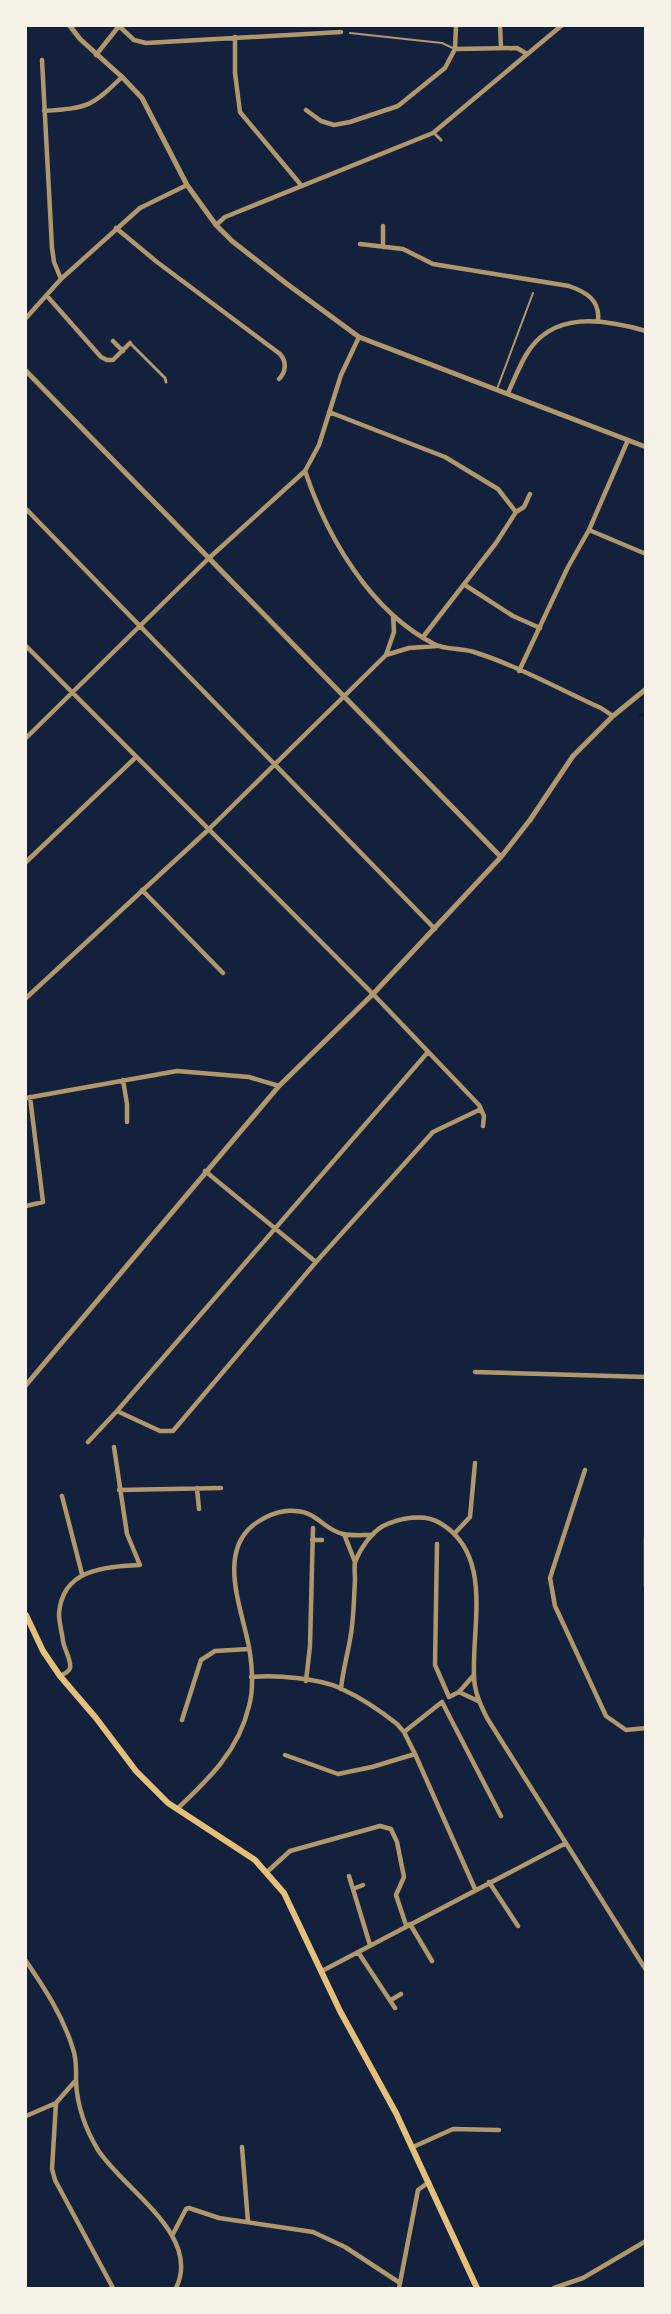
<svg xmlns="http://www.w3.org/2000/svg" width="671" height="2314" font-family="Roboto,sans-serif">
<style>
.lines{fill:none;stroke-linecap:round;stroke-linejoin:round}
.stream{stroke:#0b132b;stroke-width:2}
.service{stroke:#b1986c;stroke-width:2}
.pedestrian{stroke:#b1986c;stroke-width:3}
.minor{stroke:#b1986c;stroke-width:4.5}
.tertiary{stroke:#b1986c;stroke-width:5}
.secondary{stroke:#e5c07b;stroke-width:6}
</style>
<rect width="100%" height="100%" fill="#14213d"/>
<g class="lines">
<path class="stream" d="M640 715 646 714"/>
<path class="service" d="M350 33 442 43 455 49
M497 389 533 293"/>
<path class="pedestrian" d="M434 133 441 140
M130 343 165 378 166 382"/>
<path class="minor" d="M119 26 134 40 146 43 341 32
M500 26 501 47
M235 37V73L240 112 301 185
M455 49 517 48 527 54
M96 55 119 26
M42 60 52 248 54 262 61 279
M306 110 321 121 334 125 350 122 398 106 445 68 455 49 456 26
M44 111C88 108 91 107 122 77
M216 225 225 217 433 133 561 26
M116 228 157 262 280 354C287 362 286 372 279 379
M360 244 403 249 433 264 569 286C586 292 600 300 598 320
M383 247V226
M47 296 101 357 107 360H113L130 343
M26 318 61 279 140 208 187 185
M113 341 123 351
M508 393C514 380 519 367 526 355 552 310 604 319 646 331
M329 412 445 457 498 489 516 512
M305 471C327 537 370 611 434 644 445 650 462 648 474 652 518 666 559 689 601 708L613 716
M26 509 435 929
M589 530 646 554
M465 585 513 616 540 628
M423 637 496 543 516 512 524 507 530 494
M26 646 373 994 479 1105 484 1116 483 1126
M386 655 394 632 393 615
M519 671 568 567 589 530 628 440
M26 738 208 559 305 471 319 445 341 375 359 337
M26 862 135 758
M142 890 223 973
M26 998 207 831 386 655 409 648 437 646
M123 1080 127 1104V1122
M26 1098 177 1071 249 1077 279 1086
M205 1171 316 1262
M26 1206 43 1202 30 1097
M475 1372 646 1377
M117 1411 160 1431H173L316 1262 433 1132 481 1109
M88 1442 117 1411 428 1052
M585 1470 550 1578 555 1606 606 1716 626 1730 646 1728
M197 1488 199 1509
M119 1490 221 1488
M62 1496 82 1574
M455 1533 470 1517 475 1463
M344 1534 355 1562
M646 1537V1586
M312 1540H322
M437 1544 435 1665 449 1697
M60 1676C64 1674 69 1672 70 1668 72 1661 64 1649 63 1641 62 1633 59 1622 59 1614 62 1569 104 1567 140 1565L127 1534 114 1447
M251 1677C277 1675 317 1678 340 1688 359 1697 381 1711 397 1724L404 1732 415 1754 475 1889
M306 1681 310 1646 313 1528
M341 1689C343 1667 350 1647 352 1626 354 1610 354 1595 355 1580 355 1574 354 1567 355 1562 360 1549 371 1533 383 1526 400 1518 424 1513 440 1523 493 1554 472 1624 474 1675 474 1691 480 1704 487 1718L646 1970
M459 1692 478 1701
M449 1697 459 1692 473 1676
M442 1702 501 1816
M182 1720 201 1660 215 1651 249 1649
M404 1732 442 1702
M285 1755 338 1774 372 1767 415 1754
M177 1809C209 1779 239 1750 249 1706 254 1688 252 1665 249 1647 242 1609 216 1551 256 1523 265 1517 275 1512 286 1511 319 1509 319 1528 343 1534 352 1536 362 1535 371 1535
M267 1872 290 1851 380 1826 391 1829 397 1842 404 1877 396 1895 406 1925
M349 1876 370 1945
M489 1882 518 1926
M353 1889 363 1885
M410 1924 432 1961
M358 1952 395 2008
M26 1961C45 1989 63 2016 73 2049 77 2060 76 2070 76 2081 77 2105 86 2130 98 2150 124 2190 202 2235 176 2288
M322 1971 566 1843
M391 2000 401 1994
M76 2080 56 2103 52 2169 55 2180 113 2288
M26 2116 56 2103
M242 2147 248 2222
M413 2147 453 2129 499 2130
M173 2234 186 2209 189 2208 219 2218 313 2232 345 2247 400 2283
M399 2288 418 2190 429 2182
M554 2288 583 2278 646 2241"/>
<path class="tertiary" d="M70 26 80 39 122 77 142 98 187 185 216 225 232 241 287 284 359 337 646 447
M26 371 501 857
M26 1385 279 1086 373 994 501 857 530 820 573 756 613 716 646 689"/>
<path class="secondary" d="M26 1615 43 1651 60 1676 96 1718 136 1771 168 1803 255 1860 284 1893 340 2011 396 2113 477 2288"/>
</g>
<rect width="671" height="2314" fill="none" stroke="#f6f1e7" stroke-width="54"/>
</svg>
